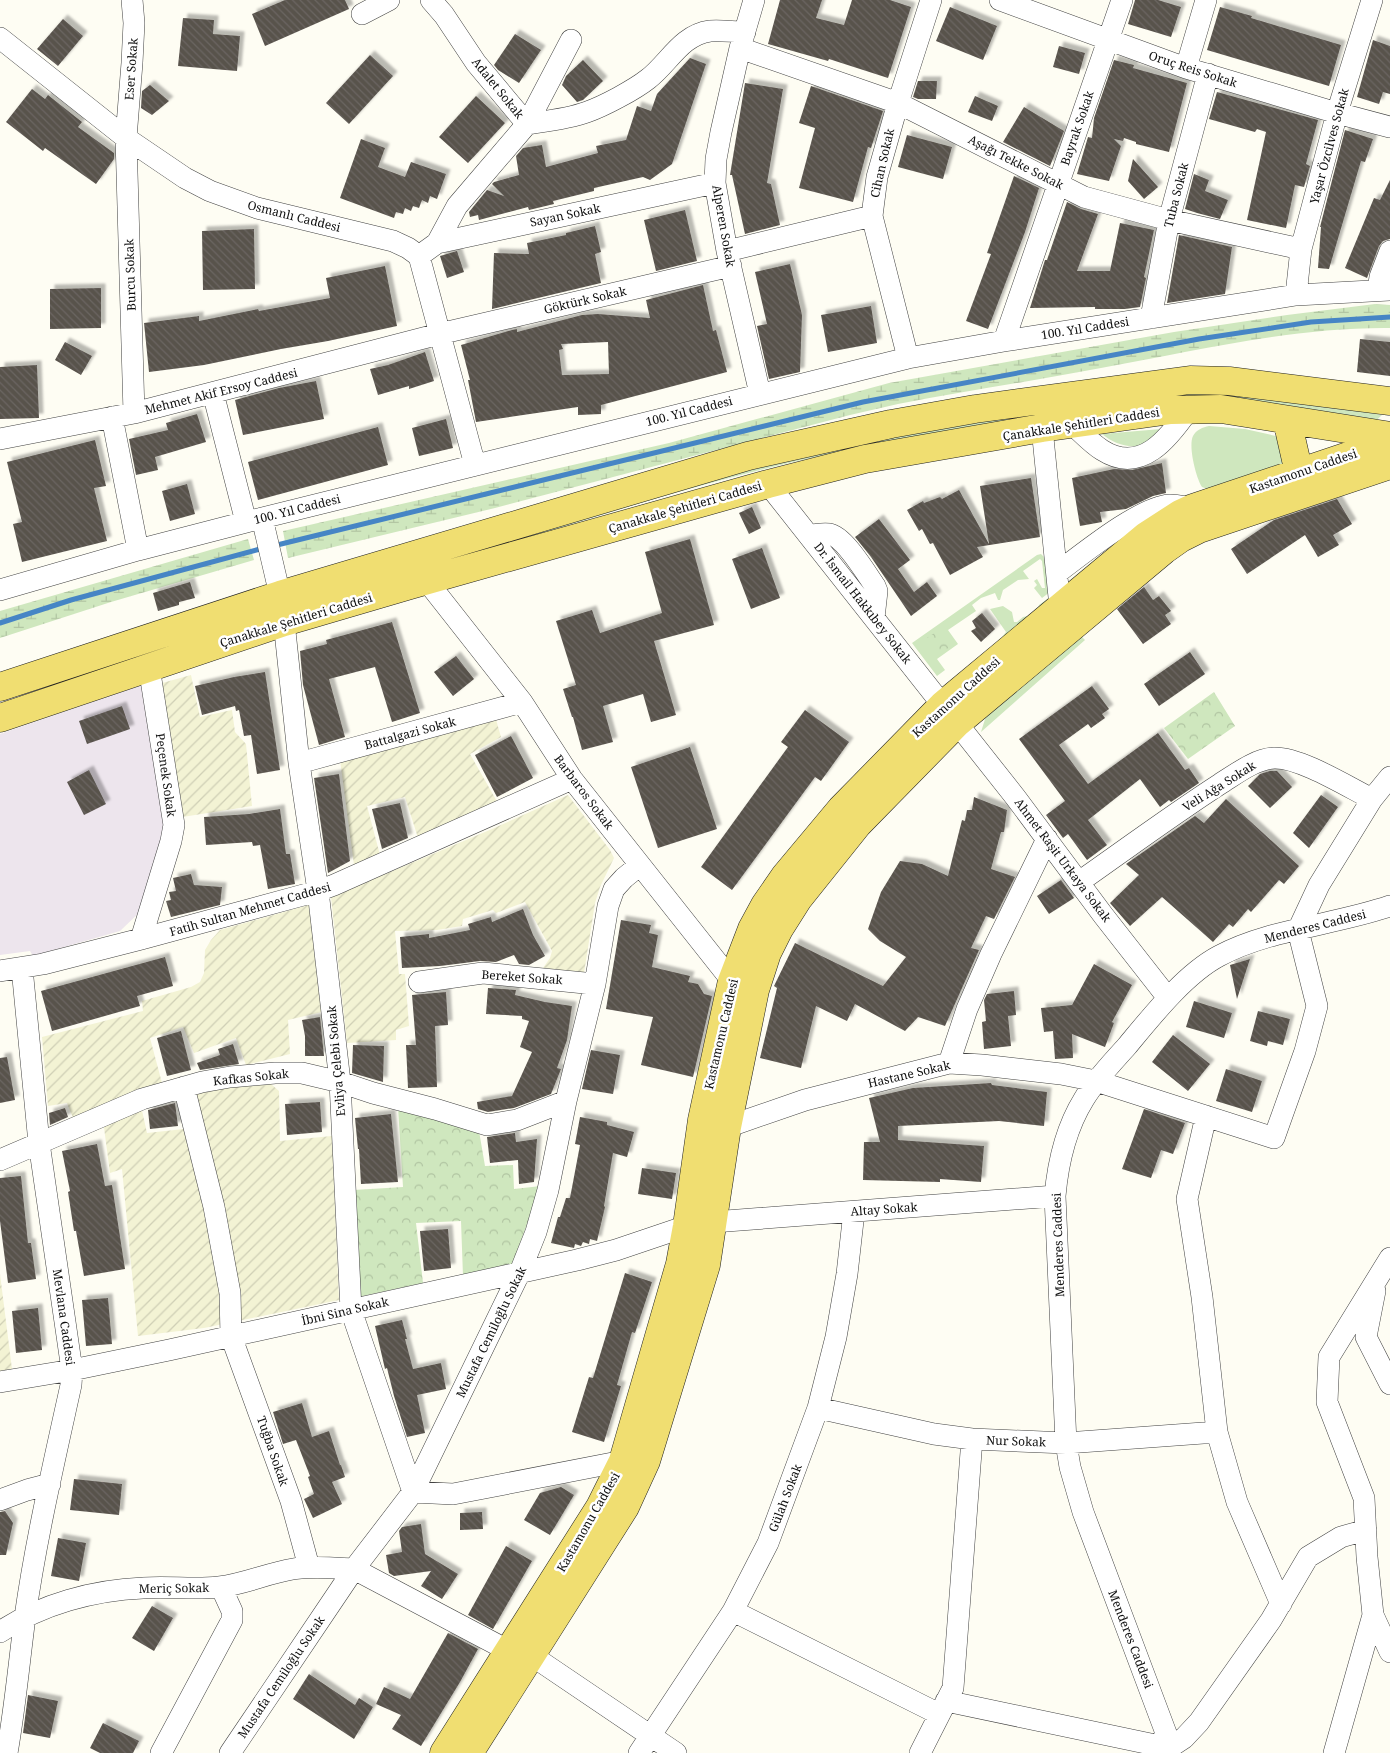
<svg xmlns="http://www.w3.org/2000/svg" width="1390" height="1753" font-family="'Noto Serif',serif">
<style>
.industrial{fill:#ede5ed}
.farmland{fill:url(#farmland-furrows)}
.grass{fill:#cfe7be}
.wetland{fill:url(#wetland-marsh)}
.park{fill:url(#park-crowns)}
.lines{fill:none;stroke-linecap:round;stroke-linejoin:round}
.stream{stroke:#4685c5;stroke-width:5}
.building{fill:url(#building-back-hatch);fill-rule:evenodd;filter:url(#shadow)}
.minor-casing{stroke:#424242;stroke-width:22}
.major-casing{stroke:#202020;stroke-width:29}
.minor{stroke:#fff;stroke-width:21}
.major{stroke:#f0de71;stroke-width:28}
.labels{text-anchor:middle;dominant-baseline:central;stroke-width:5;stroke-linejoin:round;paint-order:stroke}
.street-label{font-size:12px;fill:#0f0f0f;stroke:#fff}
</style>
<defs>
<pattern id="farmland-furrows" width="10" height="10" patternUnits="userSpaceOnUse" patternTransform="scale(1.25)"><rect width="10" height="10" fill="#f3f3d4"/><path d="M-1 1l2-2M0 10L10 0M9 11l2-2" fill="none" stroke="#cfcfb5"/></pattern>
<pattern id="wetland-marsh" width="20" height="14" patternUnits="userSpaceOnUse" patternTransform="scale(1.25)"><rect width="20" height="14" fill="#cfe7be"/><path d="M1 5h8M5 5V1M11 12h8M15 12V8" fill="none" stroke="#b1c5a2"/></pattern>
<pattern id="park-crowns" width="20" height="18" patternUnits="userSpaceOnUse" patternTransform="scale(1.25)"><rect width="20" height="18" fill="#cfe7be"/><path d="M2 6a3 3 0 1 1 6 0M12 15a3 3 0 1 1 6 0" fill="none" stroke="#b1c5a2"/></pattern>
<pattern id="building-back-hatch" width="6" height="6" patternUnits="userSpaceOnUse" patternTransform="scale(1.25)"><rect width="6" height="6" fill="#58524c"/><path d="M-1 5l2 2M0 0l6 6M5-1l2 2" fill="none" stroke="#6b6661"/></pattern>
<filter id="shadow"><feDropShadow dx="4.5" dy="-4.5" stdDeviation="1" flood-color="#0004"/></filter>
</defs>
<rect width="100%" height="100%" fill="#fefdf3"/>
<path class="industrial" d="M141 685 166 831 143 909 120 931 33 956 30 951 0 955V734Z"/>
<path class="farmland" d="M191 675 200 717 232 710 235 732 246 744 252 806 176 818 155 685Z
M495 716 501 737 470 754 499 805 419 841 405 797 367 806 380 855 354 865 340 760Z
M568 795 610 850 614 858 600 887 595 903 584 973 543 968 550 958 552 951 525 902 496 913 493 910 463 919 462 926 437 930 395 931 399 974H405L409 1026 396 1030V1040L347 1043 331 897 492 829Z
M312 904 326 1011 288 1020 290 1054 246 1065 236 1038 194 1053 183 1027 150 1038 162 1083 73 1118 67 1103 48 1106 42 1037 143 1011 142 1001 191 987 200 982 204 973 205 950 211 940 220 930Z
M258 1082 271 1084 279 1091 280 1141 332 1136 339 1300 204 1328 138 1336 122 1169 110 1173 103 1120 141 1106 147 1133 184 1129 180 1096Z
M0 1274 12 1369 0 1371Z"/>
<path class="grass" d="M1257 393 1382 415 1368 428 1266 406 885 443C731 470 582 522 433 567L430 561 696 481 880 437 1149 394Z
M1209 426 1245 429 1276 436 1280 438 1283 464 1207 489 1202 487C1196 478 1188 446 1193 436 1196 430 1203 427 1209 426Z
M1161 429C1146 452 1122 450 1102 434Z
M1041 554 1045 558 1050 592 1042 598 1034 588 1037 585 1034 581 1037 579 1042 588H1045L1042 561 1040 559 1023 571 1029 579 1018 580 1003 590 1000 600H998L995 593 981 598 972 605 976 611 948 630 958 644 937 659 945 670 937 676 912 643 1037 555Z
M1050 597 1051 602 1007 638 1002 637 1006 632 990 609 1003 606 1012 612 1014 622H1017L1023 617 1032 615 1038 609 1039 605Z
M1081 636 1085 640 981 732 986 716Z"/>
<path class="wetland" d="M1375 304 1390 305V328C1293 327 1196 351 1101 368 1033 381 966 391 898 404L850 415 495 508 288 558 283 531 669 443 889 383 1174 332 1287 315Z
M248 539 254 560 111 602 0 638V611Z"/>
<path class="park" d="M943 627 955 643 936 657 924 640Z
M1214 692 1235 726 1188 759 1164 728Z
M398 1107 479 1131 485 1166 513 1165 514 1189 541 1186 512 1265 463 1276 461 1221 416 1223 423 1283 358 1297 354 1190 403 1187Z"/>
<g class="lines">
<path class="stream" d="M273 546 863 402 1199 339 1311 322 1390 317
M0 623 71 600 264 548"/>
</g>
<path class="building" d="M285 0H345L349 9 265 46 252 14Z
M780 0H822L816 18 844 25 852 0H890L911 7 888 78 829 59 828 61 768 44Z
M1135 0H1158L1181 7 1171 37 1128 24Z
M950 7 997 26 983 60 936 41Z
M1220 7 1252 16 1251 18 1341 45 1329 86 1207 50Z
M183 18 214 20 213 34 240 36 237 71 178 66Z
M63 19 83 36 58 66 37 49Z
M515 34 541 50 519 83 498 70 494 65Z
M1373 40 1390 46V94L1383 92 1379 104 1357 97Z
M1059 46 1085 53 1079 74 1053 67Z
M370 55 393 76 349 124 326 103Z
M690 58 706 64 672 164 650 180 643 177 594 188V191L553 201 554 204 529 210 528 207 479 220 478 215 470 217 469 212 487 190 504 196 492 184 494 182 519 175 516 156 523 148 542 145 546 167 598 153 596 146 626 140 637 106 651 111 657 94Z
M583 60 603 81 583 100 577 102 562 85 566 76Z
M1114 60 1134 65 1133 68 1187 83 1169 152 1136 144V142L1124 138 1123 141 1114 139 1121 146 1109 181 1077 174 1088 137 1092 138 1094 118Z
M918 81H937L936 99H918L913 97Z
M745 83 783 89 767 183 771 184 780 225 745 234 732 175H730Z
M150 85 169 101 152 115 141 108 142 91Z
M811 86 883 111 871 148 868 147 853 202 799 188 815 128 799 123Z
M32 89 45 99 48 95 82 122 78 127 114 153V159L96 184 45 148 43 151 6 122Z
M1217 92 1318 120 1306 164 1310 166 1304 187 1295 185 1286 228 1247 220 1266 132 1257 129 1255 132 1209 119Z
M476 96 505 123 468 163 439 137Z
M975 96 998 106 992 121 968 112Z
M1024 107 1064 131 1050 166 1003 142Z
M1345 130 1373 139 1365 162 1361 161 1329 269 1318 268 1321 227H1320Z
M907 135 952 147 943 179 898 167Z
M361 139 385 148 378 167 405 177 411 162 446 174 437 199 430 196 428 203 422 200 419 208 413 206 411 211 405 208 403 214 396 212 394 218 340 198Z
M1133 159 1158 187 1144 199 1128 181Z
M1194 174 1209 180 1205 191 1228 200 1220 219 1197 213 1185 209Z
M1014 176 1039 188 1025 232 988 329 966 321 991 254 987 253Z
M1390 180V239L1383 241 1379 246 1367 278 1345 268 1374 198 1380 200Z
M1067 202 1081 209 1098 214 1077 271H1110L1120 223 1154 230 1144 277 1146 278 1140 307 1125 309H1095V307L1030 308 1045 260H1047Z
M685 210 697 261 656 271 644 220Z
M595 226 601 252 595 254 601 283 492 309 494 253 529 254 527 243 566 235V233Z
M254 229 255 289 203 290 202 231Z
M1179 235 1232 247 1225 294 1167 303Z
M457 251 464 272 447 278 440 256Z
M790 264 802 315 800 372 769 379 757 326 767 324 755 272Z
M385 266 397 326 328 341 281 349 204 365 149 372 144 323 199 316V321L258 309 259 311 330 298 326 278Z
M703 285 713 331 716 330 727 372 601 405V414L578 415V407L476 422 468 380H470L461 345 512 330 517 329V332L582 315 598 314 650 318 646 300ZM608 342 609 374 562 375 559 350 563 349 561 344Z
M101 288V328L50 329V289Z
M871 306 877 343 828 352 821 315Z
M1360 339 1390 342V376L1357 372Z
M65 342 92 356 81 375 55 360Z
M425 352 434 381 409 389V386L378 395 370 369 388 365Z
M37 365 39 418 0 419V367Z
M316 381 324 419 243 435 235 400 279 388Z
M197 414 206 442 155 457 158 470 136 475 129 439 168 430 166 423Z
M446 419 453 448 419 456 412 428Z
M378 427 388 465 258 500 248 462Z
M95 440 106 486 94 488 107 541 22 562 13 524 22 522 7 462Z
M1162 463 1166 493 1153 496 1126 509 1100 512 1102 522 1080 526 1072 478 1114 469 1132 470Z
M1031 478 1040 537 977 547 983 557 950 575 933 543 930 544 922 529 919 531 907 510 923 501 924 503 940 497 942 499 959 490 989 544 980 486Z
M187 484 195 514 170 521 162 491Z
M1337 499 1352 524 1333 535 1339 545 1318 557 1305 535 1247 574 1231 549 1274 520Z
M752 507 761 528 749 534 739 513Z
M879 519 910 560 898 569 914 592 927 582 937 596 911 616 871 557 855 537Z
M690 539 714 625 654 641 676 715 651 722 643 694 603 706 613 742 582 750 573 717H572L563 689 576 685 556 621 592 610 600 633 662 613 645 552Z
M762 548 780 598 751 609 732 559Z
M190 582 195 598 179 602V605L158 611 153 593Z
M1144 587 1153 600 1159 596 1171 611 1165 615 1171 624 1143 644 1117 609Z
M982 613 995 629 981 642 971 631 976 628 972 621Z
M392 622 420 713 392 722 375 667 329 679 345 737 319 745 303 685 300 651 327 644 326 640Z
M1190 652 1205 674 1159 706 1144 684Z
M456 656 474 679 453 696 434 672Z
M265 672 280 770 257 774 251 735 244 736 239 710 236 711 235 706 202 715 195 686 234 677Z
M1092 686 1109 709 1102 714 1105 718 1091 728 1088 724 1059 745 1088 784 1158 733 1185 770 1189 768 1199 783 1171 802 1169 800 1160 807 1140 779 1088 820 1107 845 1087 860 1068 834 1063 838 1046 815 1065 801 1019 739Z
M122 706 130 729 87 744 79 721Z
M805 710 849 742 821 781 815 777 732 890 701 867 788 747 781 742Z
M511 736 533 778 497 797 475 755Z
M690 747 717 829 658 848 631 767Z
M89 770 106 804 84 815 67 782Z
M1270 771H1277L1292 787 1270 808 1248 786 1260 774Z
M339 774 350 861 328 873 314 778Z
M1321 795 1338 807 1309 848 1293 833Z
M974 797 1007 810 1004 832H1001L991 869 1015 877 994 919 986 916 971 948 979 950 945 1026 918 1017 905 1031 855 1004 847 1021 816 1006 801 1068 760 1058 777 988 774 986 795 943 883 986 906 957 880 941 868 929 881 892 900 861 922 864 948 876 962 820 965 821 967 810H972Z
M1226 799 1299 866 1284 884 1279 880 1251 912 1248 909 1233 927 1229 924 1213 942 1162 897 1130 926 1110 903 1139 875 1126 864 1195 816 1204 823Z
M400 803 408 838 382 849 372 809Z
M280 809 286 854H290L295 884 268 889 260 845 253 846 252 842 206 845 204 817 249 814Z
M191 874 194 885 222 887 220 905 171 917 166 901 171 900 169 892 176 891 173 878Z
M1061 880 1074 898 1049 914 1037 896Z
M523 909 533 935 545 956 529 965 519 964 514 955 496 962 480 961 440 966 402 968 400 937 429 934V938L470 930 468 924 491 917 492 922Z
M621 920 651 925 649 933 658 935 652 967 690 976 688 982 698 984 704 994 712 996 693 1077 641 1065 653 1017 606 1009Z
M165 957 173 986 137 996 140 1006 52 1031 41 991Z
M1250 959 1237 999 1230 965Z
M1094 964 1132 985 1112 1022 1114 1023 1105 1047 1072 1034 1073 1058 1055 1059 1053 1031 1044 1032 1041 1008 1072 1005Z
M488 988 516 990 515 995 545 1002 572 1006 567 1040 557 1068 561 1069 551 1094 514 1108 488 1112 478 1109 477 1102 512 1096 532 1052 520 1047 529 1021 522 1019V1016L486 1014Z
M1014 991 1016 1015 1008 1016 1011 1046 984 1049 982 1022 986 1021 984 1000 987 994Z
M446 992 448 1025 435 1026 437 1087 408 1088 406 1045H416L412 995Z
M1194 1001 1232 1013 1224 1038 1186 1027Z
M1258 1011 1290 1019 1283 1045 1268 1041 1267 1046 1250 1041Z
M320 1017 324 1056H305V1036L302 1020Z
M181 1031 191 1070 167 1076 157 1038Z
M1173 1035 1210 1064 1188 1091 1152 1062Z
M233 1044 239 1064 200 1070 197 1063 220 1055 218 1049Z
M353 1045 384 1046 383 1082 352 1073Z
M591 1050 620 1055 613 1094 582 1089Z
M7 1057 15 1100 0 1103V1058Z
M1226 1069 1262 1081 1252 1112 1216 1101Z
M991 1083 992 1085 1047 1092 1044 1126 999 1121 898 1126V1140L984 1146 981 1182 940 1179V1182L863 1180 864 1142H880L869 1098 913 1088Z
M320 1102 322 1132 287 1135 285 1104Z
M175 1103 178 1126 150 1129 148 1110Z
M65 1108 68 1117 50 1125 49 1113Z
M1144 1109 1185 1123 1173 1154 1161 1150 1151 1178 1122 1169Z
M391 1114 398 1182 361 1184 359 1149H358L355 1118Z
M580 1117 607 1122V1125L634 1132 627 1157 613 1153 604 1206 605 1207 597 1241 590 1239 589 1244 583 1242 581 1246 575 1244 574 1248 551 1243 558 1217H560L566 1198H570L580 1145 575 1144Z
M515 1133 516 1142 537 1139 534 1182 519 1184 518 1160 490 1163 487 1137Z
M97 1144 105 1186 112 1185 125 1269 84 1276 76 1231H74L68 1192 70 1191 62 1151Z
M642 1168 676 1173 672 1199 638 1194Z
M21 1176 28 1243H31L36 1279 8 1283 0 1221V1178Z
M448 1229 451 1268 424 1271 420 1231Z
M625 1273 652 1282 635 1333 632 1332 617 1385 621 1386 604 1442 572 1432 589 1377 593 1378Z
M108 1298 112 1344 86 1346 82 1300Z
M38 1308 42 1350 16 1353 12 1311Z
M402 1320 407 1339H405L413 1369 441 1363 446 1389 417 1395 425 1433 407 1437 394 1396 387 1368 385 1369 375 1326Z
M302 1403 312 1437 329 1431 340 1465H341L345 1477 332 1482 342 1504 313 1518 304 1499 314 1494 308 1477 310 1476 296 1440 283 1444 273 1412Z
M74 1479 122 1484 119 1515 70 1510Z
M561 1487 574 1495 550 1535 524 1520 540 1493Z
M5 1511 13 1523 6 1555H0V1512Z
M482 1512 483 1529 460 1530V1513Z
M421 1524 425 1554 458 1574 442 1599 421 1586 431 1571 394 1576 389 1573 386 1555 402 1552 399 1531 402 1527Z
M58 1538 86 1543 79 1581 51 1576Z
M506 1546 532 1561 493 1629 468 1615Z
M152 1606 173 1618 154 1651 132 1638Z
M448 1633 478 1649 460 1682 421 1746 392 1729 401 1715 376 1704 384 1687 410 1699Z
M309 1674 355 1705 359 1698 373 1707 354 1739 293 1699Z
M28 1695 58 1701 50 1738 23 1733Z
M103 1723 139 1741 133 1753H100L90 1748Z"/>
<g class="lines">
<defs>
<path id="minor" d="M132 0 134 23 132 63 126 138 134 413
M431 0 444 15 476 63 527 124C547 121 568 119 587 112 604 106 634 90 648 79 669 63 681 35 710 31 721 30 734 32 745 32
M754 0 740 48 721 132 716 159 715 183 727 251 760 394
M1000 0 1186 68 1337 113 1390 127
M362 14 389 0
M0 38 126 138 185 178 210 191 257 208 393 241 408 248 419 256 475 465
M740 48 898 103 1084 197 1169 220 1301 249
M1186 68 1206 0
M437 243 457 206 527 124 571 40
M727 251 872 216
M419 256 437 243 715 183
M1378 290 1380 277 1390 251
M1296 295 1301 249 1337 113 1372 0
M1151 318 1169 220 1208 74
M1004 341 1122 0
M908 358 872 216 877 177 898 103 931 0
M213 393 246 522
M112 417 138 550
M1072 424C1082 433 1091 443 1102 450 1141 475 1169 438 1189 409
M1042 428 1060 607
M0 439 134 413 439 334 731 266
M768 484 1016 798 1103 915 1168 998
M262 518 280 595
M809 535C815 535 822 533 829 534 844 536 866 573 875 586L877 591 874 618
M1057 573C1081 555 1141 506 1170 505 1177 505 1186 507 1193 508
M426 580 522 702 572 779 732 981 744 985
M0 590 138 550 246 522 908 358 1004 341 1296 295 1390 290
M284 622 299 763 318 891 340 1082 351 1310 413 1492 453 1494 623 1461
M299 763 522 702
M1079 882C1126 849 1172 815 1220 784 1236 774 1255 759 1274 758 1300 757 1348 787 1372 799
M141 939 171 841 174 825 149 667
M0 971 43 964 141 939 318 891 334 885 572 779
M419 982 483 973 595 984
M949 1063 967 1009 991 954 1047 839
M184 1087 214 1207 230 1293 231 1336 291 1501 309 1567
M1206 1116 1187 1199 1202 1297 1217 1432 1237 1502 1281 1604
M727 1127 805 1100 949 1063 982 1065 1061 1074 1096 1081 1274 1138 1305 1051 1317 1006 1298 930 1319 885 1372 799 1390 777
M0 1160 142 1099 202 1082 230 1077 275 1073H302L340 1082 373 1093 435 1109 487 1125 517 1120 566 1101
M713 1222 1055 1196
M1390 1258 1329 1357 1327 1402 1364 1498 1367 1557 1373 1615 1390 1652
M1375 1291 1366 1337 1390 1384
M0 1382 72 1370 169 1350 577 1260 616 1250 687 1226
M818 1408 934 1434 972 1439 1066 1443 1217 1432
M0 1500 27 1490 50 1484
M733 1611 939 1714
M0 1632C41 1604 94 1590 143 1588 169 1586 194 1590 219 1587 245 1584 268 1573 293 1569 313 1566 333 1568 354 1569L509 1651
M531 1655 676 1753
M946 1701 1160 1746H1172L1184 1738 1199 1722 1271 1620 1308 1557 1341 1537 1366 1530
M7 1753C15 1708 19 1663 25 1617 36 1539 54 1462 71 1385L72 1370 39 1143 22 968
M161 1753 232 1620V1611L221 1587
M230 1753 354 1569 413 1492 520 1272 536 1232 548 1190 566 1101 595 984 608 906 614 889 624 878 640 865
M639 1753 733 1611 768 1543 818 1408 836 1337 847 1274 854 1212
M920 1753 953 1688 972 1439
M1157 1753 1166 1733 1083 1512 1070 1467 1066 1443 1055 1196C1058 1162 1066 1128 1084 1099 1096 1079 1112 1063 1127 1046 1152 1016 1185 974 1219 956 1269 929 1335 925 1390 906
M1334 1753 1373 1615"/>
<path id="major" d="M1287 420 1299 473
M0 687 280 595 748 456 891 424 975 409 1190 380 1229 381 1390 401
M0 718 284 622 410 585 768 484 865 459 1042 428 1171 410 1221 409 1390 436
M444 1753 600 1507 623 1461 680 1264 687 1226 702 1120 732 981 752 929 765 905 785 876 841 809 943 705 1146 536 1180 514 1193 508 1390 442
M469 1753 625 1507 646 1461 706 1265 727 1127 755 990 767 953 779 929 798 899 858 824 957 723 1164 550 1181 538 1199 529 1390 465"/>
</defs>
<use href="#minor" class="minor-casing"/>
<use href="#major" class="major-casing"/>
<use href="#minor" class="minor"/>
<use href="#major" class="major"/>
</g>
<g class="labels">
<g class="street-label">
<text transform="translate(131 69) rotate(-86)">Eser Sokak</text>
<text transform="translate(1193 69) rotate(18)">Oruç Reis Sokak</text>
<text transform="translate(498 88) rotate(51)">Adalet Sokak</text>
<text transform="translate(1077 128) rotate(-71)">Bayrak Sokak</text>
<text transform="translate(1329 146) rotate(-75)">Yaşar Özcilves Sokak</text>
<text transform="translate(1016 162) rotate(27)">Aşağı Tekke Sokak</text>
<text transform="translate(882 163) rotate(-77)">Cihan Sokak</text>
<text transform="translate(1176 195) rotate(-76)">Tuba Sokak</text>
<text transform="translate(565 215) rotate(-12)">Sayan Sokak</text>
<text transform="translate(294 216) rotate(14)">Osmanlı Caddesi</text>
<text transform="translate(724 226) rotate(80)">Alperen Sokak</text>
<text transform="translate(130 275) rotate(-92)">Burcu Sokak</text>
<text transform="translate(585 300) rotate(-13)">Göktürk Sokak</text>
<text transform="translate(1085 328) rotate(-9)">100. Yıl Caddesi</text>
<text transform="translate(221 391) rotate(-14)">Mehmet Akif Ersoy Caddesi</text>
<text transform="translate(689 411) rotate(-14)">100. Yıl Caddesi</text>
<text transform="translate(1081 424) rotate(-9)">Çanakkale Şehitleri Caddesi</text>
<text transform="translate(1303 471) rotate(-19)">Kastamonu Caddesi</text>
<text transform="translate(685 507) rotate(-16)">Çanakkale Şehitleri Caddesi</text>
<text transform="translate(297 509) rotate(-14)">100. Yıl Caddesi</text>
<text transform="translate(863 603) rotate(52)">Dr. İsmail Hakkıbey Sokak</text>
<text transform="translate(296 620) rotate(-17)">Çanakkale Şehitleri Caddesi</text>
<text transform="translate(956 697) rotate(-42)">Kastamonu Caddesi</text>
<text transform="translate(410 733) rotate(-15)">Battalgazi Sokak</text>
<text transform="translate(166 775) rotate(82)">Peçenek Sokak</text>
<text transform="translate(1219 786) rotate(-32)">Veli Ağa Sokak</text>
<text transform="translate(584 792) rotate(53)">Barbaros Sokak</text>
<text transform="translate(1063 860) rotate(53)">Ahmet Raşit Urkaya Sokak</text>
<text transform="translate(250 909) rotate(-16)">Fatih Sultan Mehmet Caddesi</text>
<text transform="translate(1315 926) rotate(-14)">Menderes Caddesi</text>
<text transform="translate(522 977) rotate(4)">Bereket Sokak</text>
<text transform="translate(721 1034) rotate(-77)">Kastamonu Caddesi</text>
<text transform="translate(336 1061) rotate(-95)">Evliya Çelebi Sokak</text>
<text transform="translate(909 1074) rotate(-13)">Hastane Sokak</text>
<text transform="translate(251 1077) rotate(-6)">Kafkas Sokak</text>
<text transform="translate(884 1209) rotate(-4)">Altay Sokak</text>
<text transform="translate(1058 1245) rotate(-92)">Menderes Caddesi</text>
<text transform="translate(345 1311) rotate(-13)">İbni Sina Sokak</text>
<text transform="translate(64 1317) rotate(82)">Mevlana Caddesi</text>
<text transform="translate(491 1332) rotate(-64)">Mustafa Cemiloğlu Sokak</text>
<text transform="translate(1016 1441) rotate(2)">Nur Sokak</text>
<text transform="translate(273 1451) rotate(71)">Tuğba Sokak</text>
<text transform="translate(785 1498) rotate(-69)">Gülah Sokak</text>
<text transform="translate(588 1522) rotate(-60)">Kastamonu Caddesi</text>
<text transform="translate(174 1588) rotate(-1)">Meriç Sokak</text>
<text transform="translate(1131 1639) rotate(69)">Menderes Caddesi</text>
<text transform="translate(281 1677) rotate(-56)">Mustafa Cemiloğlu Sokak</text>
</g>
</g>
</svg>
